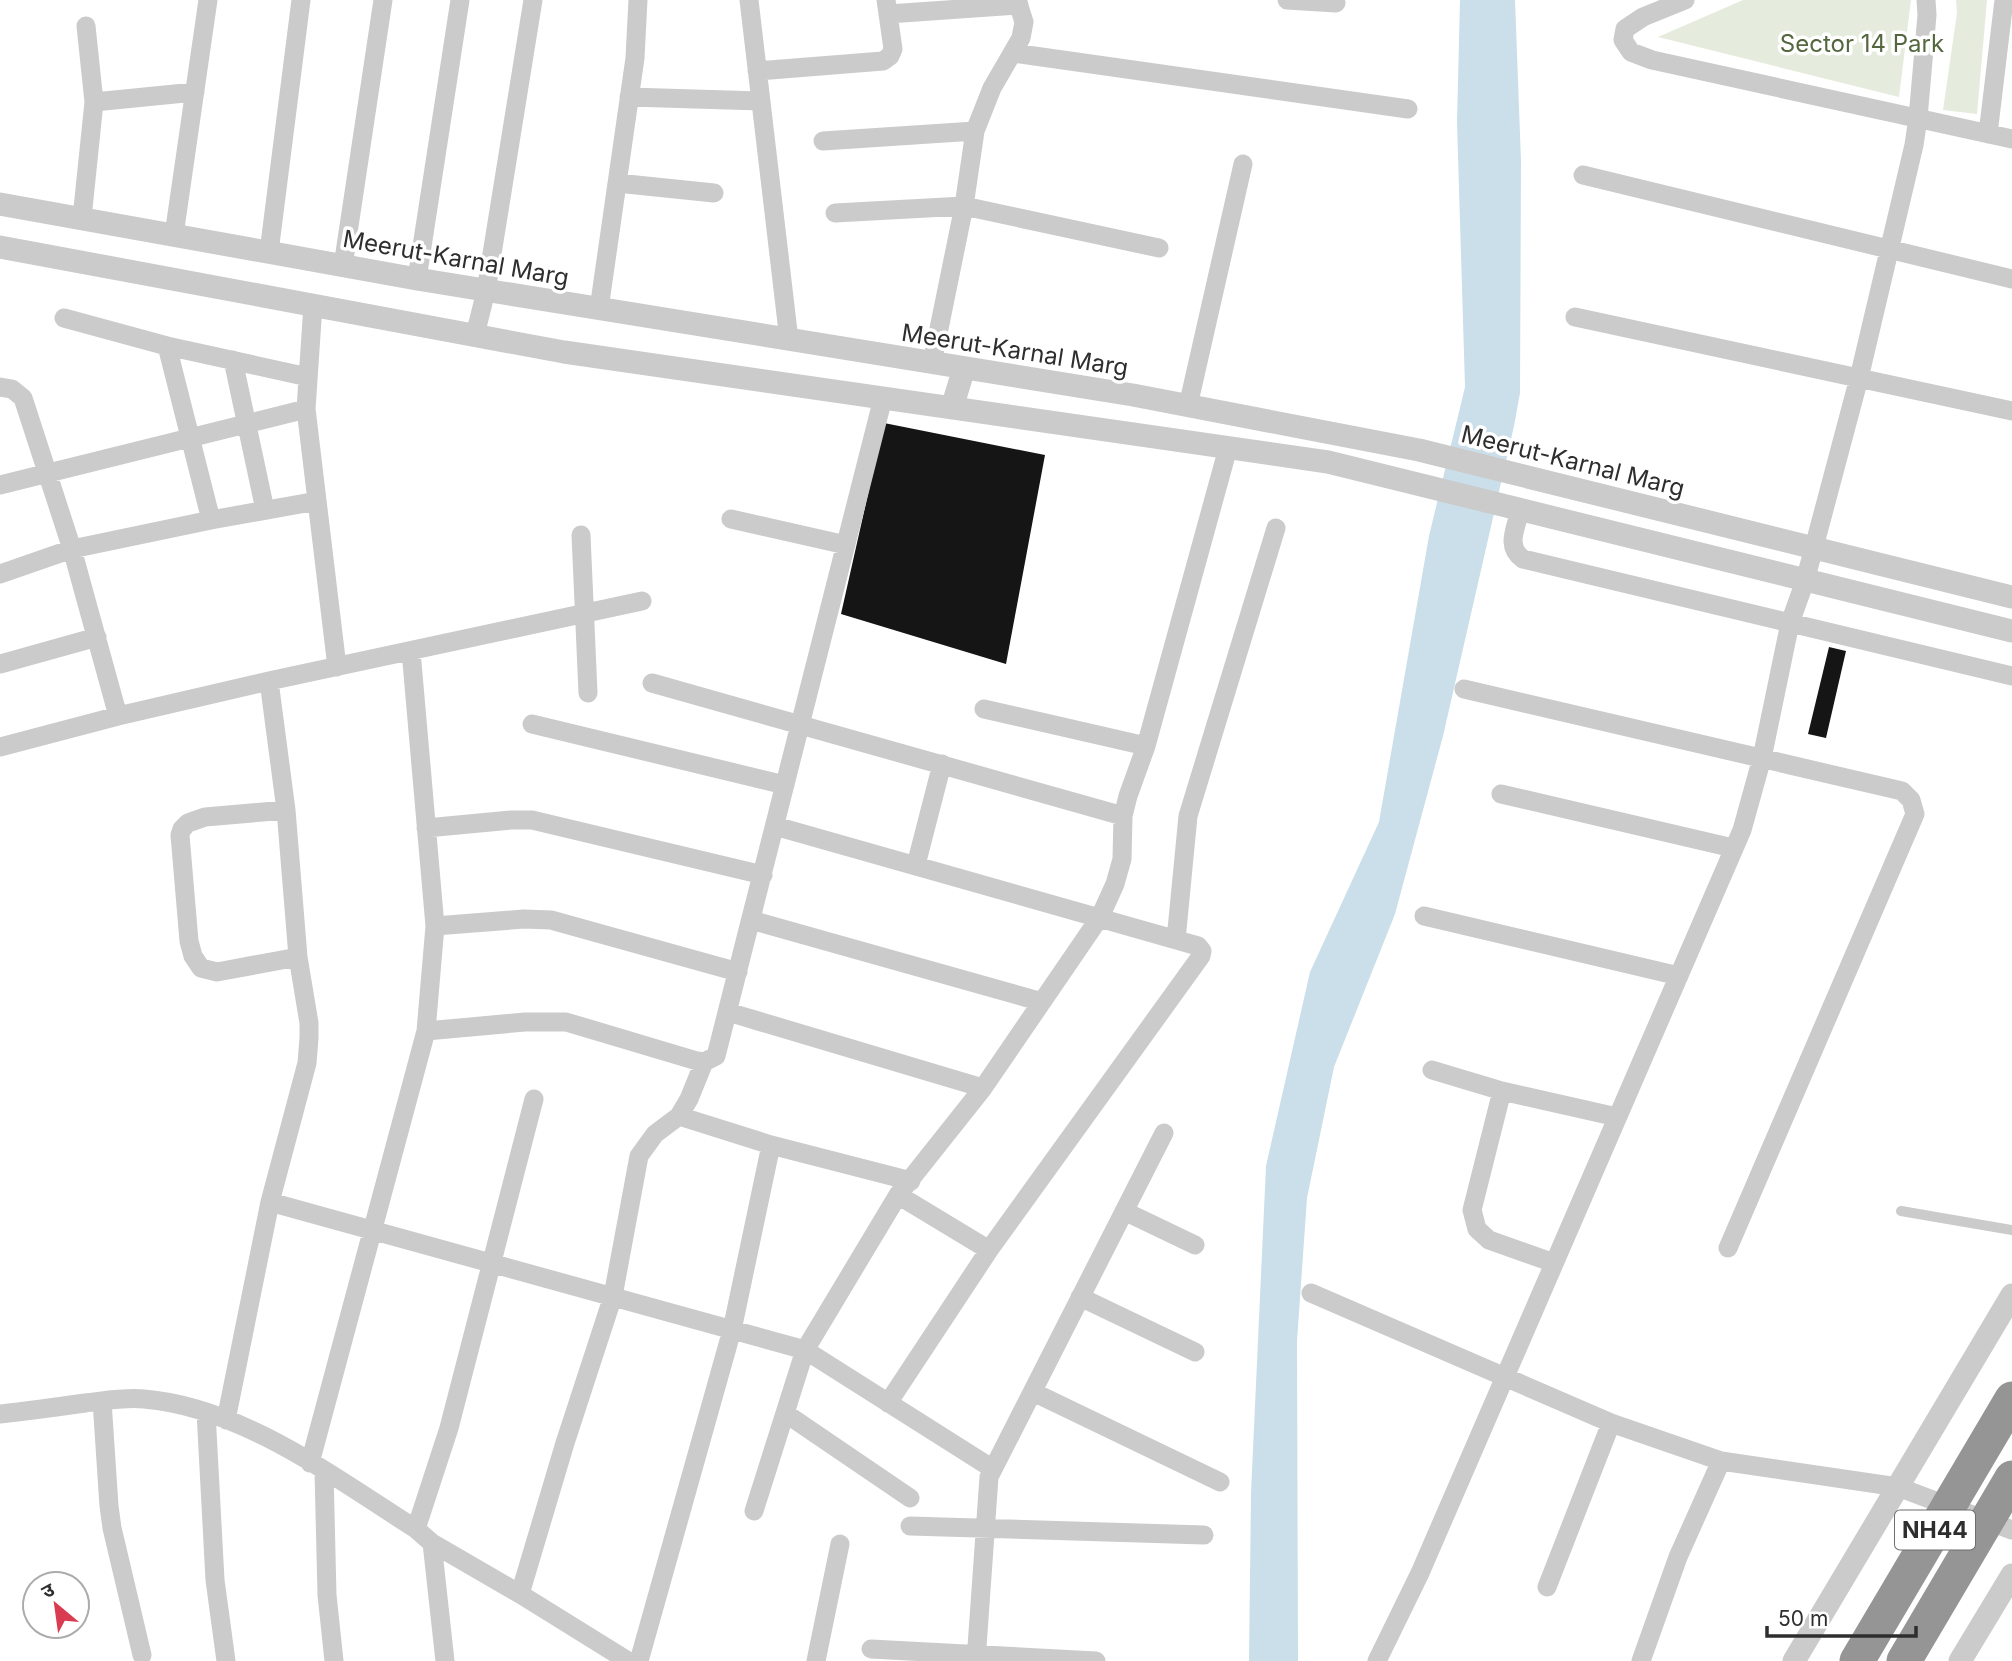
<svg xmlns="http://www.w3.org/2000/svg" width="2012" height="1661" font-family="Inter,'Noto Sans Devanagari',sans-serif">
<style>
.green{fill:#e5ebdd}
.water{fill:#cadfe9}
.building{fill:#151515}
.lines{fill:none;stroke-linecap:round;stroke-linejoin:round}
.service{stroke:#cbcbcb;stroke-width:10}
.minor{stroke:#cbcbcb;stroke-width:19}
.tertiary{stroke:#cbcbcb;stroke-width:23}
.motorway-bridge{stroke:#959595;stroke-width:35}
.labels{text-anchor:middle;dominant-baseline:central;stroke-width:7;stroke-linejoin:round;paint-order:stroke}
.shield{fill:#fff;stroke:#6d6d6d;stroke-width:2}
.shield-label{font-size:23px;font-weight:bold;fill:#2e2e2e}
.park-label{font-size:24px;fill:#54673f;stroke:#fff}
.street-label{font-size:24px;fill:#2e2e2e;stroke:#fff}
</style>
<rect width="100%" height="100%" fill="#fff"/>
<path class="green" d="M1743 0H1911L1899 97 1658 37Z
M1956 0H1987L1977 114 1943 110 1957 13Z"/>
<path class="water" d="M1460 0H1515L1521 161 1520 393 1514 426 1443 736 1395 914 1334 1067 1307 1198 1297 1341 1298 1661H1249L1251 1493 1266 1166 1310 972 1379 822 1429 536 1465 387 1457 122Z"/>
<path class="building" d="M884 423 1045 455 1006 664 841 614Z
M1829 647 1846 651 1826 738 1808 734Z"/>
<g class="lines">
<path class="service" d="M1901 1211 2012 1230"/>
<path class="minor" d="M749 0 789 340
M1287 0 1336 3
M1685 0 1643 17 1625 29 1623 40 1631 52 1652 60 2012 139
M888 14 1019 5
M1013 53 1408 109
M757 71 883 61 890 56 893 49 886 0
M629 97 761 101
M94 102 195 92
M1988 134 2004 0
M823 141 975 131
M1583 175 2012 279
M617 183 714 193
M835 213 964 206 1159 248
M82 218 94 102 86 26
M174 235 208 0
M269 252 301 0
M343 266 383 0
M417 279 460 0
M313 305 306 409 337 667
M599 309 635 58 638 0
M1575 317 2012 411
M64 318 167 346 308 377
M475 335 486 291 533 0
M167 346 211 520 317 501
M233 360 265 510
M932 363 964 206 975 131 992 88 1021 38 1024 22 1017 0
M0 387 12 389 23 398 72 549 118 716
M1188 406 1243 164
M0 485 306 409
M1520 510C1516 529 1505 546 1523 559L2012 676
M731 519 846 545
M581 535 588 693
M0 574 72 549 211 520
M0 664 97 637
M652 683 1123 816
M1464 689 1902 791 1911 800 1915 814 1728 1248
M984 709 1146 746
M532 724 785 785
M0 747 118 716 269 681 642 601
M1501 794 1733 848
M286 810 205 817 188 823 182 829 180 835 189 941 193 956 201 968 217 972 298 957
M775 826 1198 946 1202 951 1201 956 989 1250 888 1403
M426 828 511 820H532L763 875
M916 865 942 764
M1424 916 1679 976
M751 920 1042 1002
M435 926 524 919 551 920 738 972
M1176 940 1188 816 1276 528
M728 1012 983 1088
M426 1031 525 1022H566L697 1061 704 1062 716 1056 883 398
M1432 1070 1502 1091 1617 1117
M1502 1091 1472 1210 1477 1229 1489 1240 1554 1263
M679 1116 771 1145 911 1181
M898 1195 989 1250
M270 1202 805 1350 993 1469
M1124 1211 1195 1245
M1311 1293 1611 1423 1721 1461 1898 1487 2012 1530
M1080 1297 1195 1352
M1033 1392 1220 1482
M102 1401 109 1506 112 1528 142 1655
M206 1412 215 1580 226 1661
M785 1413 910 1498
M0 1414C28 1411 57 1407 85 1403 104 1401 125 1397 144 1399 242 1407 335 1478 416 1529L432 1543 520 1594 628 1661
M226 1420 270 1202 307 1063 309 1038V1023L298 957 286 810 269 681
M310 1463 426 1031 435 926 411 651
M324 1471 327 1595 334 1661
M754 1511 805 1350 898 1195 983 1088 1100 917 1115 884 1122 859 1123 816 1128 796 1146 746 1228 448
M910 1526 1204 1535
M416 1529 449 1428 534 1099
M432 1543 445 1661
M1547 1587 1611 1423
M520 1594 565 1443 613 1296 639 1156 655 1134 679 1116 689 1099 704 1062
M871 1649 1096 1661
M639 1661 732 1330 771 1145
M816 1661 840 1544
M976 1661 989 1477 1164 1133
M1377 1661 1420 1573 1742 830 1762 758 1790 623 1805 581 1859 378 1914 145 1918 118 1927 15 1926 0
M1641 1661 1678 1557 1721 1461"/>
<path class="tertiary" d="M0 204 417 279 1133 395 1419 450 2012 597
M0 247 564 352 1328 462 2012 631
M952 408 964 368
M1794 1661 2012 1295
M1960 1661 2012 1575"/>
<path class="motorway-bridge" d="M1857 1661 2012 1399
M1904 1661 2012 1478"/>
</g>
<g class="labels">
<rect class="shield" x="1895" y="1510.5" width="80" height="39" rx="5"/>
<g class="shield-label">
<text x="1935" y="1530">NH44</text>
</g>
<g class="park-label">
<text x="1862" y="43">Sector 14 Park</text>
</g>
<g class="street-label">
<text transform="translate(456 258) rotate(10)">Meerut-Karnal Marg</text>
<text transform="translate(1015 350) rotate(9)">Meerut-Karnal Marg</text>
<text transform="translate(1573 461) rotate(14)">Meerut-Karnal Marg</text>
</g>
</g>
<g transform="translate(56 1605) rotate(331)"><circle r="33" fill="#ffffff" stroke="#ababab" stroke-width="2"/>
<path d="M0-5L12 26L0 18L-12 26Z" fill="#d93c50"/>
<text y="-10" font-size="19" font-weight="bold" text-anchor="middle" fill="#2e2e2e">उ</text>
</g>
<path d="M1767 1626v10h149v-10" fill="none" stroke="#2e2e2e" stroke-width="3.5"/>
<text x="1778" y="1626" font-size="21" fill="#2e2e2e" stroke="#ffffff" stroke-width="5" paint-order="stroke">50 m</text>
</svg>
